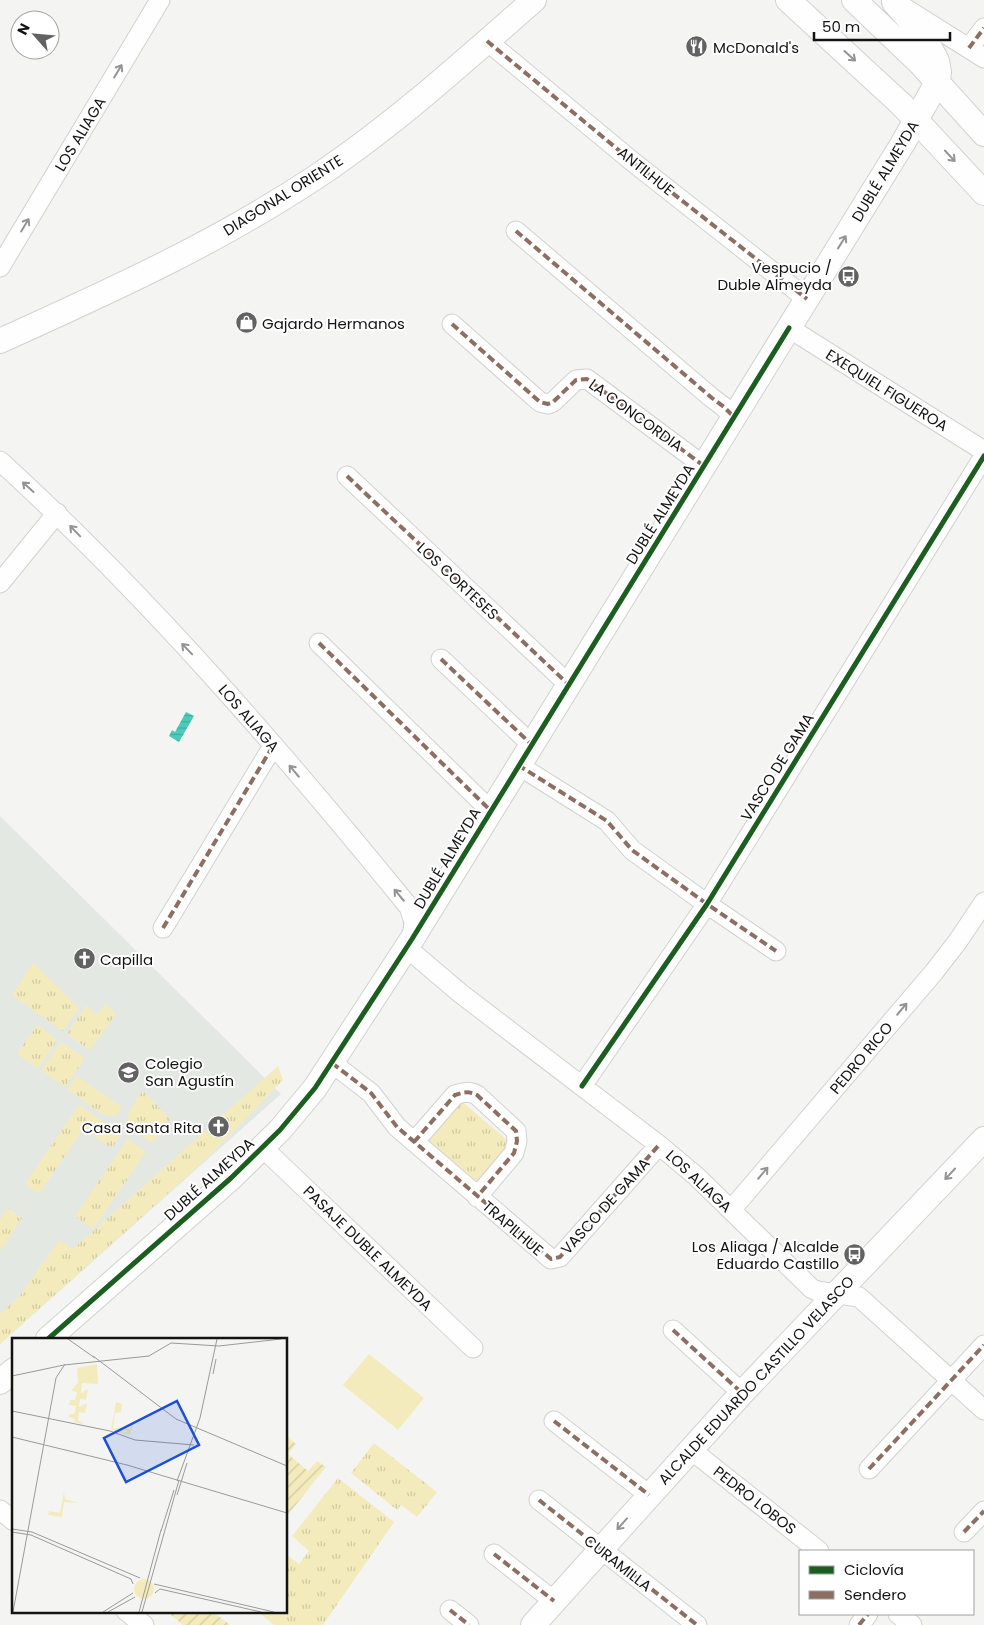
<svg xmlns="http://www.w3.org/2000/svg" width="984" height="1625" font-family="Poppins,sans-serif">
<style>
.built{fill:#e3e8e2}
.grass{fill:url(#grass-tufts)}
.garden{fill:url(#garden-furrows)}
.pitch{fill:#f4ebbc}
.water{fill:url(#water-rules)}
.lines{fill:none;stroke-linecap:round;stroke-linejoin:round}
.minor-casing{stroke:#d1d2d0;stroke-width:21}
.major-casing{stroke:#d1d2d0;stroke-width:26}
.minor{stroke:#fdfefd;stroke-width:19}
.major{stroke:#fdfefd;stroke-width:24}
.quiet{stroke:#8d6e63;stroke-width:4;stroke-dasharray:8 4;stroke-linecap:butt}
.cycleway-casing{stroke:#fff;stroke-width:8}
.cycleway{stroke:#1b5e20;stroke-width:5}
.oneway{stroke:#939493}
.labels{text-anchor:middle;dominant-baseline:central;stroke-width:4;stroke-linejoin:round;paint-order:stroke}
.poi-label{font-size:15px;fill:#121312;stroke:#fff;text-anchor:start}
.street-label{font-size:15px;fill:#121312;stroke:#fff}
.inset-road{fill:none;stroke:#9a9b99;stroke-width:1}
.view{fill:#1d4ed8;fill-opacity:0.15;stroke:#1d4ed8;stroke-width:2.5}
.inset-edge{fill:none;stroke:#121312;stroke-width:2.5}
</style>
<defs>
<pattern id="grass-tufts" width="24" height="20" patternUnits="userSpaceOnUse" patternTransform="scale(1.25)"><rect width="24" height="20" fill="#f4ebbc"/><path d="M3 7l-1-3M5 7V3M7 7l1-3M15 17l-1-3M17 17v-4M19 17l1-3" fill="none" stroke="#d0c9a1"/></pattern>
<pattern id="garden-furrows" width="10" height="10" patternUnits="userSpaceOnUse" patternTransform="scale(1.25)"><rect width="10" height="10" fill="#f4ebbc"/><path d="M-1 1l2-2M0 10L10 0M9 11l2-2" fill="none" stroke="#d0c9a1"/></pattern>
<pattern id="water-rules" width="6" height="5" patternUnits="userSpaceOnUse" patternTransform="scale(1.25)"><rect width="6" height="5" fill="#4bcbb9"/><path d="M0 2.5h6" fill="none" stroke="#40ad9e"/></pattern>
</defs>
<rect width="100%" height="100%" fill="#f4f5f3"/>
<path class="built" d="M0 816 281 1094 0 1344Z"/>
<path class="grass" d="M33 963 79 1008 63 1031 12 995Z
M106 1004 116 1014 90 1050 67 1034 86 1005 96 1015Z
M37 1025 57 1040 38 1068 17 1054Z
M61 1042 85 1058 65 1087 41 1070Z
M278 1066 283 1080 216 1149 193 1171 0 1344V1314L19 1297 59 1240 73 1249Z
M77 1076 122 1107C119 1111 118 1115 113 1116 104 1119 77 1095 68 1089Z
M143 1091 170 1119 153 1143C121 1122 121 1122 143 1091Z
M460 1100 511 1143 478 1182 427 1140Z
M79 1105 121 1134 112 1148 83 1129 39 1194 25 1184Z
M128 1139 146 1152 93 1229 75 1216Z
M8 1208 22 1218 0 1251V1220Z
M374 1443 437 1492 417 1517 401 1505 397 1510 351 1473Z
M338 1478 394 1522 323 1625H274L257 1611H286V1554L299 1564 309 1551 292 1536Z"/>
<path class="garden" d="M288 1437 296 1444 288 1454 308 1471 317 1461 326 1467 286 1517V1439Z
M166 1611H212L230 1625H183Z"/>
<path class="pitch" d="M369 1354 424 1398 398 1430 343 1385Z"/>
<path class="water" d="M186 712 194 716 179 742 169 736 172 730 175 732Z"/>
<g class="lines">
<defs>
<path id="minor" d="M903 7 984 58
M487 41 633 162 807 299
M969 48 984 28
M516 231 712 398 724 407 734 417
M0 267 160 0
M452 324 540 402 548 404 553 402 576 380 587 379 704 466
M789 328 984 451
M0 461C148 596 282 751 409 907L414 922 412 939
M347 476 568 684
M0 583 57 513
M319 643 490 810
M441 659 531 744
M518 765 607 821 632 850 707 904 776 951
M163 928 273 746
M407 948 460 993 659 1145 696 1176 811 1288 817 1291 859 1297 984 1410
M332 1063 371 1093 397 1127 551 1259 560 1257 659 1145
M582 1086 707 904 984 456
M414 1142 455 1095C464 1092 469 1091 477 1095L516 1131 517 1141 514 1153 477 1197
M263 1148 473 1348
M731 1210 934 972 958 941 984 902
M673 1330 742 1393
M554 1421 649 1495
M690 1449 819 1551
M869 1469 984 1345
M539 1500 697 1625
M0 1510 14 1521
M964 1532 984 1511
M494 1554 554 1601
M450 1610 469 1625
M126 1611 144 1625
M898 1614 912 1625
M859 1625 868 1614"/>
<path id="major" d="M788 0 902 105 984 193
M854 0 919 62 984 134
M0 341C110 291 215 244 316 177 394 125 463 62 534 0
M48 1339 231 1178 280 1130 315 1088 412 939 903 143 938 81 939 72 937 61 923 35 894 2
M0 1382 14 1370
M533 1625 742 1393 984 1139"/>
</defs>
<use href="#minor" class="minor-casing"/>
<use href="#major" class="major-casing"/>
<use href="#minor" class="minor"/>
<use href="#major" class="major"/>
<path class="quiet" d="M487 41 633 162 807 299
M969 48 984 28
M516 231 712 398 724 407 734 417
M452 324 540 402 548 404 553 402 576 380 587 379 704 466
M347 476 568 684
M319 643 490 810
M441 659 531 744
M518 765 607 821 632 850 707 904 776 951
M163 928 273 746
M332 1063 371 1093 397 1127 551 1259 560 1257 659 1145
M414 1142 455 1095C464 1092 469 1091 477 1095L516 1131 517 1141 514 1153 477 1197
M673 1330 742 1393
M554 1421 649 1495
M869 1469 984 1345
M539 1500 697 1625
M964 1532 984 1511
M494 1554 554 1601
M450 1610 469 1625
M859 1625 868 1614"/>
<defs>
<path id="cycleway" d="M582 1086 707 904 984 456
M48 1339 231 1178 280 1130 315 1088 412 939 789 328"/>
</defs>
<use href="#cycleway" class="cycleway-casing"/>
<use href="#cycleway" class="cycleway"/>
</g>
<defs><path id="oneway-shaft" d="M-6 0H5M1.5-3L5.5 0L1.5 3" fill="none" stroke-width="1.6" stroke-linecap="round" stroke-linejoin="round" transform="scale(1.25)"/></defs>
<g class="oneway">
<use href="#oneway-shaft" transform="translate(850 56) rotate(42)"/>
<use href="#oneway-shaft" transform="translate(118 71) rotate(-59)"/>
<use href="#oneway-shaft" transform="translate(950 156) rotate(47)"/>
<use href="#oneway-shaft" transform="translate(25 225) rotate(-59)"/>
<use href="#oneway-shaft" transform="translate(842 242) rotate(-58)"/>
<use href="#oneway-shaft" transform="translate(28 487) rotate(-138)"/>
<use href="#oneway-shaft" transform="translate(75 531) rotate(-134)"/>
<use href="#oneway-shaft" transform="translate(187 649) rotate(-134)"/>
<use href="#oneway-shaft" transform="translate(294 771) rotate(-130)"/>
<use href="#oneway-shaft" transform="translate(399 895) rotate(-130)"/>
<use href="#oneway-shaft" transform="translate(902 1009) rotate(-50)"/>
<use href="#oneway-shaft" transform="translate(763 1173) rotate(-50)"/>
<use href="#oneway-shaft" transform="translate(950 1174) rotate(133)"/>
<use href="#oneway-shaft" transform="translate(622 1524) rotate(132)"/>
</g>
<defs>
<symbol id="restaurant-disc" viewBox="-11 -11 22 22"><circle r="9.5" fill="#616261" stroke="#fff"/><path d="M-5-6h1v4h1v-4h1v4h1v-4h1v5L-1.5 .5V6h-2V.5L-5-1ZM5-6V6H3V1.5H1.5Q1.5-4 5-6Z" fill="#fff"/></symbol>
<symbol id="bus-disc" viewBox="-11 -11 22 22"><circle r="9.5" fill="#616261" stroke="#fff"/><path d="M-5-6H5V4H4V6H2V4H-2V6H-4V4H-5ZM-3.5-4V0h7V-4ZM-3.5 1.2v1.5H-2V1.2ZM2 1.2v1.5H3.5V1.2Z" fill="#fff"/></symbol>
<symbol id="shop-disc" viewBox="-11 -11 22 22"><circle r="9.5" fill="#616261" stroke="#fff"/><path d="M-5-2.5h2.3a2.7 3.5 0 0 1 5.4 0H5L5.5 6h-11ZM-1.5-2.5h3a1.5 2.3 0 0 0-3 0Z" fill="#fff"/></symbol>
<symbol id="church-disc" viewBox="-11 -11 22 22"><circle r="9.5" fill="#616261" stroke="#fff"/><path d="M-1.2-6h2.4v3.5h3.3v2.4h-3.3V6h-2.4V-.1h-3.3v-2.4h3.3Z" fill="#fff"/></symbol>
<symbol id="school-disc" viewBox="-11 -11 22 22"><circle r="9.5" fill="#616261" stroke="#fff"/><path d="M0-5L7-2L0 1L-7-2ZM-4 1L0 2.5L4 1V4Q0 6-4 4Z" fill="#fff"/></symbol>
</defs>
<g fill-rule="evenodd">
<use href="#restaurant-disc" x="684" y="34" width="25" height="25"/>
<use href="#bus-disc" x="836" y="264" width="25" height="25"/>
<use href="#shop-disc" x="234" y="310" width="25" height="25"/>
<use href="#church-disc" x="72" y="946" width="25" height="25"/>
<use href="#school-disc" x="116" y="1060" width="25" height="25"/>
<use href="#church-disc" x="206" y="1114" width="25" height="25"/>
<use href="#bus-disc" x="842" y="1242" width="25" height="25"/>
</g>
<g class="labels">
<g class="poi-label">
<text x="713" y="47">McDonald's</text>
<text x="832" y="267" text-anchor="end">Vespucio /<tspan x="832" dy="17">Duble Almeyda</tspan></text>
<text x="262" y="323">Gajardo Hermanos</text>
<text x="100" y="959">Capilla</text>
<text x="145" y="1063">Colegio<tspan x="145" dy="17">San Agustín</tspan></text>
<text x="202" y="1127" text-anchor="end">Casa Santa Rita</text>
<text x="839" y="1246" text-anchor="end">Los Aliaga / Alcalde<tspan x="839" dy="17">Eduardo Castillo</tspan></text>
</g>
<g class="street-label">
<text transform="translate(80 134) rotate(-59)">LOS ALIAGA</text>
<text transform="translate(646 171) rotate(39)">ANTILHUE</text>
<text transform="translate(885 171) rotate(-59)">DUBLÉ ALMEYDA</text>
<text transform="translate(283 195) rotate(-32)">DIAGONAL ORIENTE</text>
<text transform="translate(887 390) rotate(32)">EXEQUIEL FIGUEROA</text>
<text transform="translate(636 415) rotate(36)">LA CONCORDIA</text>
<text transform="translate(660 514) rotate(-58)">DUBLÉ ALMEYDA</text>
<text transform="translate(458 581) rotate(43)">LOS CORTESES</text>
<text transform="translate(249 718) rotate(49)">LOS ALIAGA</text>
<text transform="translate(777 767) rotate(-58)">VASCO DE GAMA</text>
<text transform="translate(447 858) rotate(-59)">DUBLÉ ALMEYDA</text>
<text transform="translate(861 1058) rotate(-50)">PEDRO RICO</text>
<text transform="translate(209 1179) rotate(-42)">DUBLÉ ALMEYDA</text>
<text transform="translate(699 1181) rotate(43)">LOS ALIAGA</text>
<text transform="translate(605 1206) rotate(-48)">VASCO DE GAMA</text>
<text transform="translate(513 1228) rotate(41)">TRAPILHUE</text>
<text transform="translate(368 1248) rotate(44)">PASAJE DUBLE ALMEYDA</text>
<text transform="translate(756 1380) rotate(-47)">ALCALDE EDUARDO CASTILLO VELASCO</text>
<text transform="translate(755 1500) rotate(38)">PEDRO LOBOS</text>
<text transform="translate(618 1563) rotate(38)">CURAMILLA</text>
</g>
</g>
<g transform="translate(12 1338)">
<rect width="275" height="275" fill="#f4f5f3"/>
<path d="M104 64 110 66 109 74 103 75 101 91 110 89 106 93 115 94 112 91H117L122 86 118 96H114L123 100 99 91Z" fill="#f4ebbc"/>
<path d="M85 26 86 46 70 45 69 55 76 51 74 62 68 61 67 69 75 65 73 75 67 74 66 82 72 86 62 84 63 81 57 79V76H62L64 68 57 67 58 62H63L65 54 59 53 66 44 65 30ZM52 154 53 161 66 165 52 164 50 179 36 177 37 173 48 175ZM122 251a10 10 0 1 1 20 0a10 10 0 1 1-20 0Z" fill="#f4ebbc"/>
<path class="inset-road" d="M56 1 83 20M81 18 164 81 275 128M201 36 204 21M0 38 52 27 137 18 159 5 207 8 269 1M0 73 98 93 123 102 182 107M0 99 115 127 275 175M165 143 188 80 205 1M165 157 175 125M0 191 20 194 128 240M149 193 162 152M0 194 19 197 119 241 121 246M142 246 262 274M143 255 148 251 249 274M1 274 44 40 53 26M91 274 121 255M96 274 123 259M127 274 149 192M130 274 167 142"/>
<path class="view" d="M165 63 187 107 114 144 92 100Z"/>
<rect width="275" height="275" class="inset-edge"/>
</g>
<rect x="799" y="1550" width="175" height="65" fill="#ffffff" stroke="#a0a1a0"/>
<rect x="809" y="1566" width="25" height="8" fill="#1b5e20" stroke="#a0a1a0"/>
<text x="844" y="1575" font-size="15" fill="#121312">Ciclovía</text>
<rect x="809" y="1591" width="25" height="8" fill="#8d6e63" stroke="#a0a1a0"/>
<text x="844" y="1600" font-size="15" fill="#121312">Sendero</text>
<g transform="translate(35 35) rotate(297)"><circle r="24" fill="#ffffff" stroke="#a0a1a0"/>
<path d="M0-4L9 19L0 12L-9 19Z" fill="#616261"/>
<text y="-8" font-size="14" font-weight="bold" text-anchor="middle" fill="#121312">N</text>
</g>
<path d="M814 32v8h136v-8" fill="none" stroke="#121312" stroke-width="2.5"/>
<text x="822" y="32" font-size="15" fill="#121312" stroke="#ffffff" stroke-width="4" paint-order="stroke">50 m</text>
</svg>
